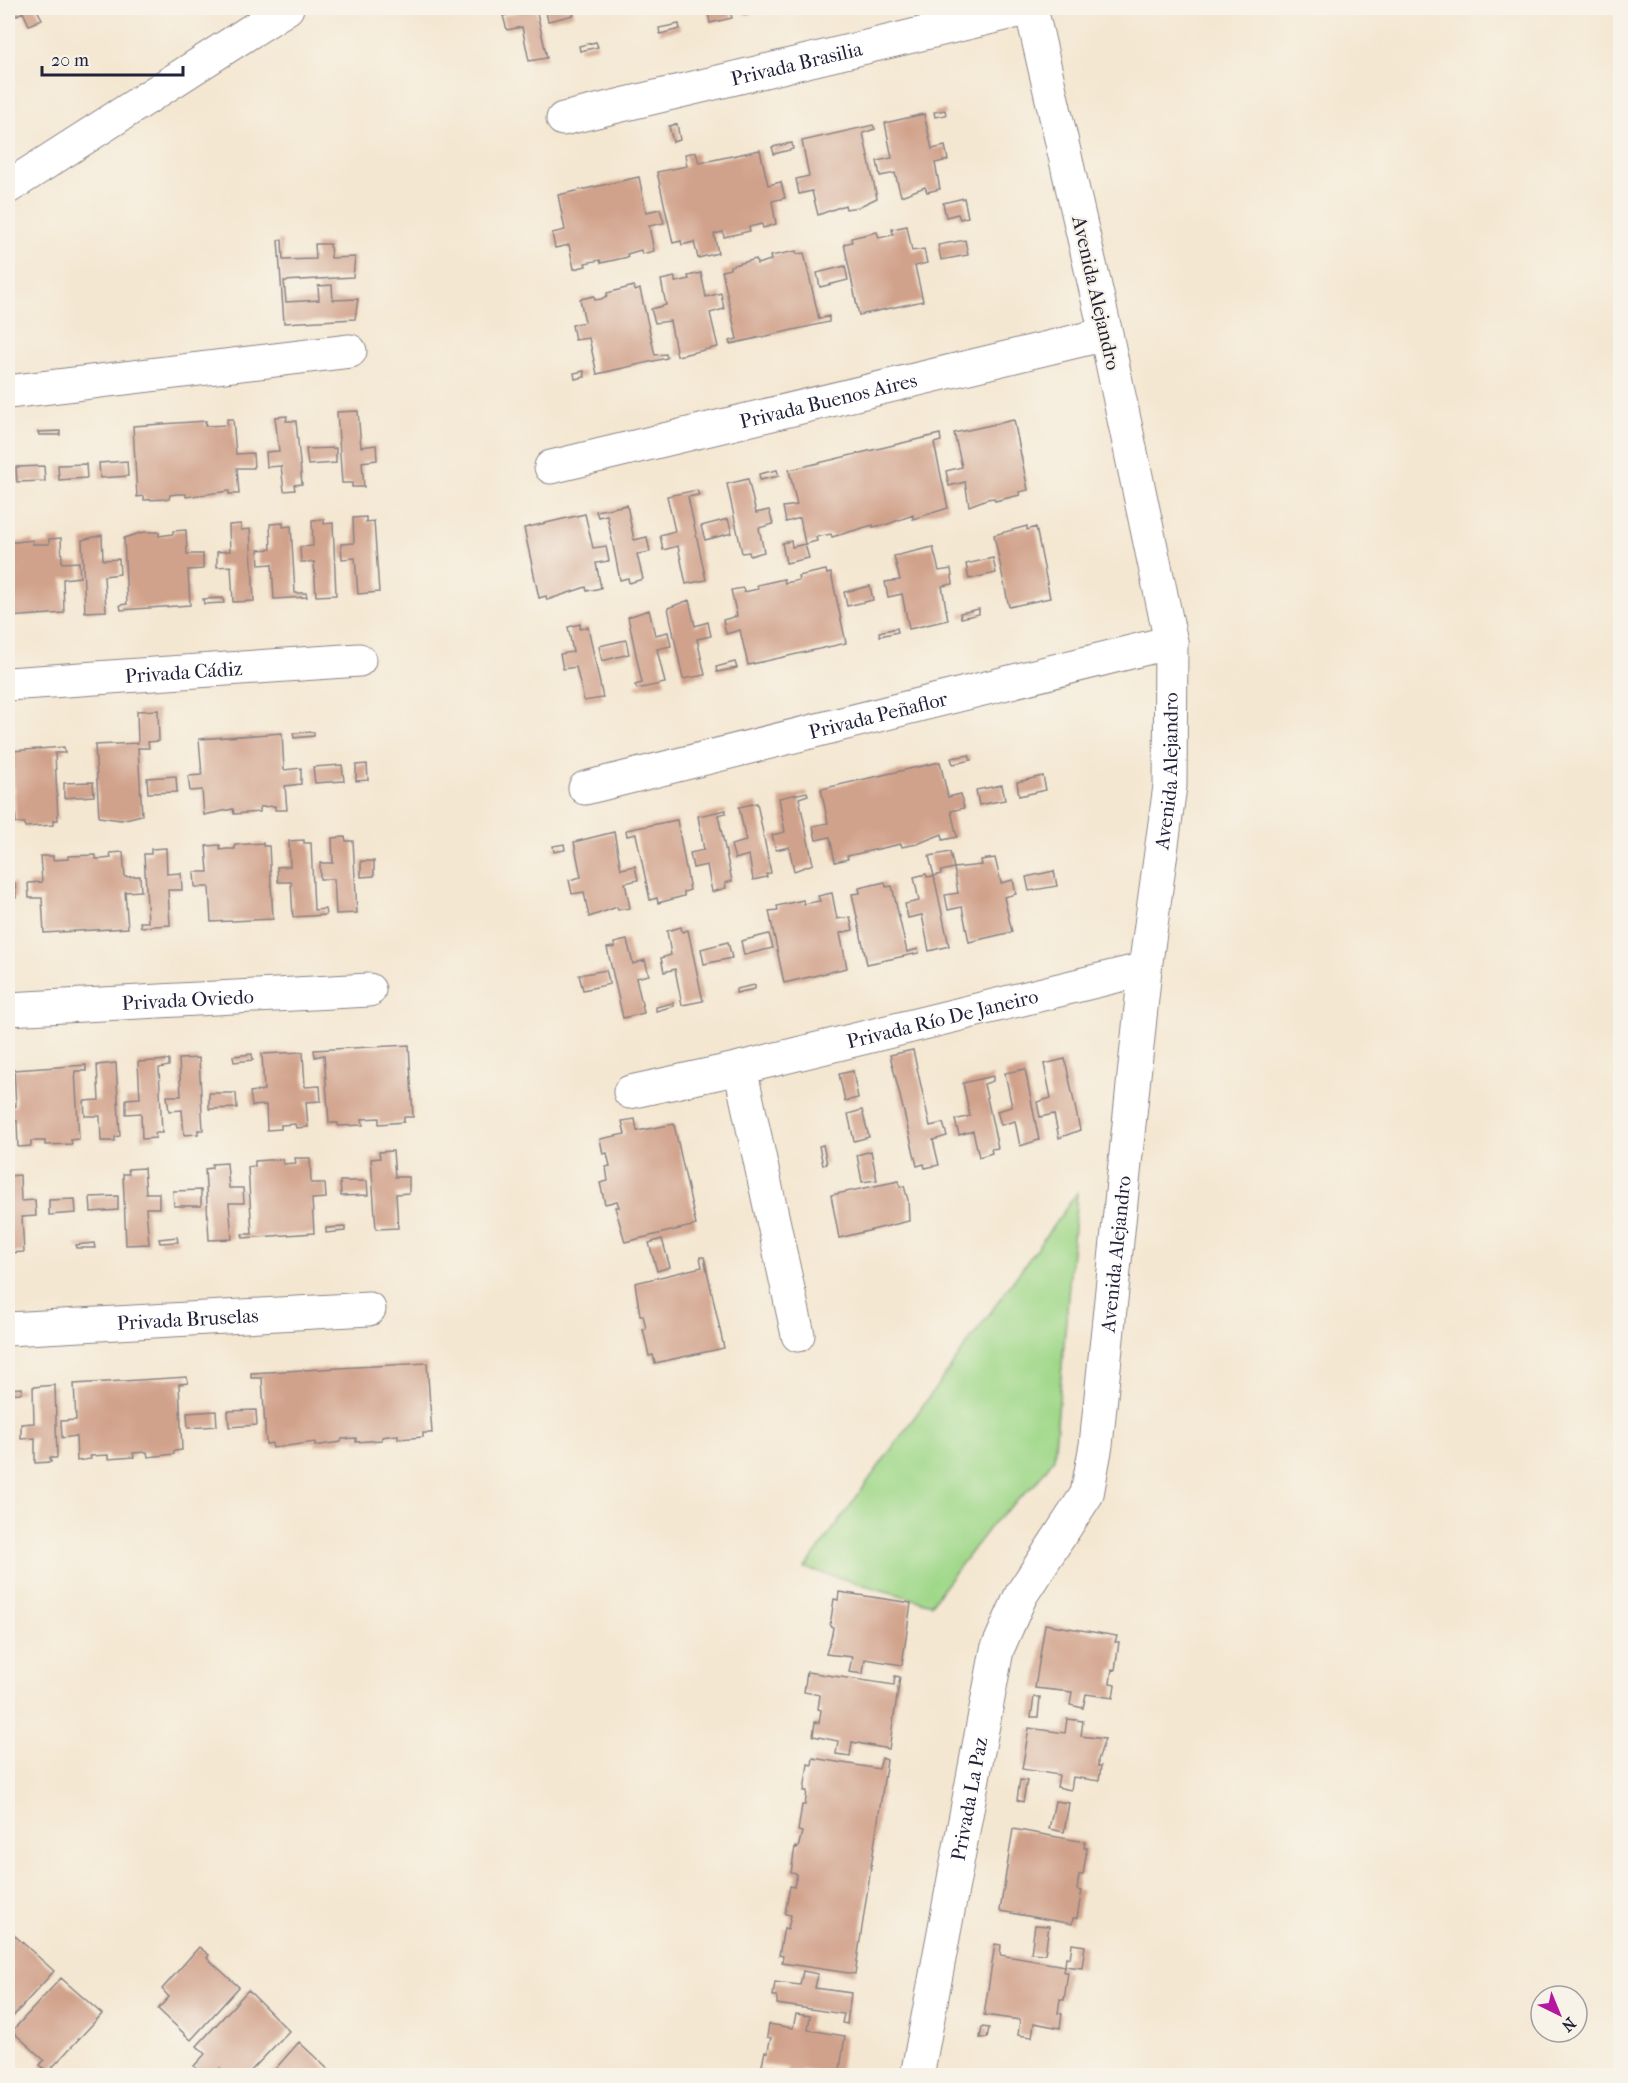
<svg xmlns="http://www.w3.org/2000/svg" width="1628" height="2083" font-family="'IM FELL French Canon',serif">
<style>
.green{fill:#a0d88a;stroke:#617d62;stroke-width:1.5}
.building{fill:#d1a28b}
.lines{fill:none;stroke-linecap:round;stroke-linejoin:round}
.minor-casing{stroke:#8b8486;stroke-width:35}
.minor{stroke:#fff;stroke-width:33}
.labels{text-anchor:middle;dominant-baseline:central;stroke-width:4.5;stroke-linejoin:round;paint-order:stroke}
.street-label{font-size:20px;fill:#22223b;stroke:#f7f3e8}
</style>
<rect width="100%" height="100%" fill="#f7f3e8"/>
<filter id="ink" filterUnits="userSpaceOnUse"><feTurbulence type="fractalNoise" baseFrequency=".0167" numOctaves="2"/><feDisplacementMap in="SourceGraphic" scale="12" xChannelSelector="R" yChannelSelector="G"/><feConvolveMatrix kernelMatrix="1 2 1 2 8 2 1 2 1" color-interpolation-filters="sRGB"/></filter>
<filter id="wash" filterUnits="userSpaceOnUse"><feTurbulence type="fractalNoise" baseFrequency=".008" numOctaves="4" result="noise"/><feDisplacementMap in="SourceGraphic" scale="24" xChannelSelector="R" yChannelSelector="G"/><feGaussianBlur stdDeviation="1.35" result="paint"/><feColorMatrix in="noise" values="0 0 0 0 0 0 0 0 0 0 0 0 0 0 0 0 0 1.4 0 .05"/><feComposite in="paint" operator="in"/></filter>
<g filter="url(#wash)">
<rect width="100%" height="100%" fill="#f4e7d1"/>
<path class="green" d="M1077 1193 1054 1458 1036 1483 992 1524 931 1604 805 1568Z"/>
<g id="blocks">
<path class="building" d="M8 8H36L42 19 29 25 23 12 8 20Z
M517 8H536L547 58 529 61 522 27 507 30 503 16 518 12Z
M545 8H572L574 15 548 21Z
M707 8H729L732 18 710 23Z
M750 8H774V9L745 15 743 11Z
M679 24 680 29 660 34 659 28Z
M596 42 598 47 580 51 579 46Z
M945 110 946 115 935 117 934 112Z
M924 114 932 149 945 146 948 160 935 163 940 189 927 192 925 187 901 196 895 173 880 176 877 161 892 158 885 123Z
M677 124 680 140 673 142 669 126Z
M873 125 875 129 863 133 877 198 858 207 846 209 845 205 818 215 812 191 799 194 796 179 809 176 802 141Z
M792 143 793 149 774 154 772 147Z
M760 150 768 185 781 182 785 198 772 201 776 224 763 228 762 224 749 227 750 231 724 237 723 232 714 234 718 253 698 258 694 242 682 245 681 241 673 243 657 172 687 166 685 154 696 152 699 163Z
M639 177 646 212 660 209 664 223 649 226 654 251 642 254 641 250 627 254 628 257 601 263 600 260 585 263 586 266 574 269 569 245 555 248 552 233 565 230 558 195Z
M964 198 968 217 960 219 958 214 946 217 943 203Z
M907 226 912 251 924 249 927 263 915 266 923 301 859 315 844 244 852 242 851 238 877 232 879 238 893 235 892 229Z
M278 240H282L283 260 316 259 315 244H330L331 258 355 257 353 277 284 281 286 302 319 300 318 286 332 285 333 300 358 299 355 319 284 323Z
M965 240 968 255 941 260 938 245Z
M796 251 797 254 804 253 819 319 829 316V322L730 344 729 341 737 339 722 271 730 269V266L756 259 757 264 771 260 770 256Z
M845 266 848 280 820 287 817 273Z
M701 273 706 297 721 293 724 309 710 313 718 347 677 356 670 321 655 323 651 309 666 305 661 280 675 277V282L681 281 689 279 688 276Z
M634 286 635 291 640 289 655 355 666 354 667 358 597 374 589 338 575 340 572 325 585 322 580 299 594 296 595 300 601 299 607 296V293Z
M584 371 585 377 575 379 574 373Z
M358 411 361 447 376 445 377 460 362 462 364 487H352V483H342L337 412Z
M287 416 286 421H296L302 484 294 485 295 490 284 491 281 466 267 467 266 452 279 451 275 417Z
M227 419H233L236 454 253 453 254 468H237L239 494H229V491L186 497V494H177L170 495 169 499 144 500V496L137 497 133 426 206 421 205 426 227 425Z
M1014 420 1028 490 1019 492 1020 495 995 501 994 498 987 499 969 506 965 482 949 486 946 471 962 467 954 433Z
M60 431V435H39L38 432Z
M940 434 941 441 934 443 948 508 913 519V515L888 524 873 527V525L832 537 831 534 816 537 817 541 805 544 800 518 786 522 783 507 797 505 789 470Z
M336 448V463L308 465 306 449Z
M127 461 128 476 100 478 99 463Z
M86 464 87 478 59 480 58 465Z
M44 466 45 481 17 482 16 467Z
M777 470 779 476 760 480 759 474Z
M748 479 756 513 769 510 773 524 759 528 764 552 750 556 749 552 742 553 727 484Z
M697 490 699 495 688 497 706 580 686 584 678 546 663 550 660 535 675 531 667 496Z
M627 505 634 540 647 537 650 552 637 554 643 579 629 583 628 578 620 580 607 515 598 517 596 511Z
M585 514 593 548 606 546 609 561 596 563 601 588 587 591 586 587 547 600 546 596 539 598 524 528Z
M366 517V522L374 521 379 592 358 594 355 558 342 559 341 544 354 543 353 518Z
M324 519V524L333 523 336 595 316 596 314 562H301L300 547 313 546 312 520Z
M728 519 732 533 705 540 701 526Z
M283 523V527L291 526 295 593H306L307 597 274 599 272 564 259 565 258 550 271 549 270 524Z
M241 524V530L250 529 254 601 233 602 231 566 217 567V552L230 551 229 525Z
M1027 526V530L1036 527 1050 598 1009 607 994 535Z
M186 530 187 554H203V569L188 570 190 605 121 610 120 605 127 604 124 538 144 532H159V536L173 534V531Z
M102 535 103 560 119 559 120 574 104 576 106 611 85 612 82 540Z
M61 538 62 563 79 562 80 577 63 579 64 613 8 617V543L33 540V544H49V539Z
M791 541 792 547 805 544 809 558 786 563 782 543Z
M933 547 939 571 951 569 953 584 942 586 948 620 909 629 902 594 888 597 885 582 900 580 894 556Z
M993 558 996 573 969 579 966 564Z
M826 570 827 574 831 573 846 643 748 665 740 630 726 634 723 620 737 616 731 590 743 588 744 592 758 589 757 585 784 579 785 583 790 582 799 580 798 576Z
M870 586 873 600 847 606 844 592Z
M223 598 224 603 204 604 203 599Z
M689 600 695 626 708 622 711 636 697 639 705 675 683 679 668 608Z
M979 609V614L961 618 960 613Z
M649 610 655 635 668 632 671 646 657 649 665 683 637 689 635 685 642 683 628 617Z
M580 624V629L588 627 603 698 584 701 576 667 563 669 560 654 573 652 568 627Z
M897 628 898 632 880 636 879 632Z
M626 640 629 654 602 661 599 646Z
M735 662 737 668 717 672 716 667Z
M158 710 159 741 148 742 149 748H138L142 815 121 820 99 817 95 745 138 743 137 711Z
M314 732V736L294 738 293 733Z
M282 733 284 770 301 768V784L285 786 287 810H275V806L260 807V812L234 814 233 809 204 815 202 790 190 791 188 776 202 775 199 739Z
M64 747 65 753H55L58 820H53V825L25 827V823H16L12 751Z
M969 755 971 760 953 764 951 758Z
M940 762 948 797 961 794 964 808 951 811 957 837 943 840 942 834 917 844 902 847 901 844 847 856 848 859 835 862 830 837 816 840 813 826 828 823 821 789Z
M367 764 368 780 356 781V765Z
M342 765 344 781 315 783 313 767Z
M176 776 177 792 148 793 147 778Z
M1043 776 1046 790 1019 796 1017 782Z
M93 782 94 796 64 798V783Z
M1002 785 1005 800 979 805 976 790Z
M807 792 808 795 799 798 813 864 794 871 789 847 776 850 772 835 785 832 779 798Z
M757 803 771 873 766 874 767 877 753 880 749 855 735 859 731 845 746 841 739 807Z
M726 810V813L718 815 732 881 725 883 726 888 712 892 707 865 693 868 690 853 704 850 698 816Z
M677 820 690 890 684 892V896L658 903 657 898 650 900 636 834 627 836 626 830Z
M614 832 621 869 635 866 638 880 625 883 630 908 618 910 617 907 589 917 584 892 572 894 569 880 581 877 574 842Z
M345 837 346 841H353L357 913 336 914 334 879H320V863H333L332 838Z
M304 840V843H311L314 910 325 909 326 915 293 917 291 882H278L277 867 290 866 289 841Z
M263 843V846H269L273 919 211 922 209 887H195L194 872H208L206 846 220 845V850L227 849H235V845Z
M564 844 565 850 554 852 553 846Z
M166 848 167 874 181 873 182 890H168L170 925 141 927 140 922H148L144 854H151V849Z
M123 852 125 877 140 876 141 891 125 892 128 928 44 933 42 898H29L28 883 42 882 40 856H53V860L68 859V856L96 855V859H103L111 858 110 853Z
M950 852 954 868 941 871V874L934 876 929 856Z
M995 858 1001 883 1013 880 1016 894 1004 897 1012 932 969 942 962 907 948 910 945 895 958 893 954 868 982 865 981 860Z
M361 861H374V876L361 877Z
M1054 871 1057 886 1029 891 1026 877Z
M926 874 927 877 934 876 949 946 929 951 922 915 908 918 905 904 919 901 914 877Z
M885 882 886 887 892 886 907 952 918 949 919 953 867 964 852 894 860 893 859 888Z
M15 883 16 898 8 899V884Z
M832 893 837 919 850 917 853 930 840 933 847 968 784 983 769 911 778 910 777 906 803 900 804 904 820 901 818 896Z
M681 927 682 932 688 930 703 1001 682 1005 675 969 664 972 661 958 671 955 667 931Z
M769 934 773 948 744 955 741 941Z
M627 940 633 964 645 960 649 975 636 978 644 1013 623 1018 607 948 615 947 614 943Z
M728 942 732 958 704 964 701 949Z
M606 970 610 984 583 990 579 975Z
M755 985V989L736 993V989Z
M673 1003 674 1006 656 1011V1007Z
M409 1045 413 1117H404V1122L379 1124V1118L362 1119 363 1125 338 1126V1123H329L324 1055 315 1057 314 1050Z
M913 1050 930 1126 943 1123 947 1136 933 1140 939 1165 925 1168 924 1164 917 1166 890 1055Z
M303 1052 305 1087 320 1086 321 1101 306 1102 308 1127 296 1128 295 1124 281 1125V1129L267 1130 266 1105 252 1106 250 1092 264 1090 262 1054Z
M252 1054 253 1060 234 1062 233 1056Z
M199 1058 203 1130H198V1134L184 1135 182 1110 169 1111 167 1096H181L179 1059Z
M1065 1059 1080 1130 1059 1138 1054 1114 1040 1117 1037 1102 1051 1098 1044 1064Z
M169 1060V1066L159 1068 162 1133H155L156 1138 142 1139 141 1113 126 1114V1099L140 1098 138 1062Z
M116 1063 120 1136 115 1137V1141H101L100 1116H85L84 1101 99 1100 97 1065Z
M86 1065V1071H75L79 1139 71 1140 72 1144 45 1145V1141H31V1146L18 1147 17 1121H8V1107L16 1106 14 1070Z
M1025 1069 1039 1140 1020 1146 1015 1121 1001 1125 997 1111 1012 1107 1005 1073Z
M853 1071 858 1098 845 1101 839 1074Z
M993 1076V1081L984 1084 998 1148 991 1149 992 1153 979 1157 973 1131 959 1135 955 1120 970 1116 963 1083Z
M209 1093H236L237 1108 209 1109Z
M862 1110 869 1137 854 1141 848 1114Z
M635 1119 637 1131 674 1124 696 1225 625 1242 615 1207H619L617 1201 605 1204 600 1183 608 1181 606 1167 610 1166 607 1153 603 1154 600 1139 625 1134 622 1121Z
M823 1145 827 1164 823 1165 819 1146Z
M393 1151 395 1177H409V1193L396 1194 398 1228 376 1229 371 1159 380 1158 379 1152Z
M871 1151 877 1180 862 1182 857 1155Z
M295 1158H310L311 1183H325L326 1198 312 1199 314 1233 243 1238 242 1234H252L248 1167 255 1166V1161L282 1159 283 1164 296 1163Z
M227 1163 229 1188H243L244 1203H229L232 1239 209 1240 205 1169 212 1168V1164Z
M144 1168 146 1193H159V1208H146L149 1244 126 1245 123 1174H129L128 1169Z
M20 1175 21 1201 35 1200 36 1216 22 1217 24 1252 8 1253V1176Z
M340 1181H367L368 1195 341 1196Z
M899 1181 900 1187 904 1186 908 1200 909 1221 839 1238 831 1195Z
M201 1190V1206H174L173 1191Z
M118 1196V1210L91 1212 90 1197Z
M75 1199 76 1213 49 1215V1200Z
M345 1227V1231L326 1233V1228Z
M177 1237 178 1242 160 1243 159 1239Z
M662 1239 670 1267 657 1271 649 1243Z
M94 1243 95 1248H77L76 1245Z
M700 1257H704L724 1348 655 1363 653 1355 649 1356 643 1329H646L643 1315H640L635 1283 702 1267Z
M427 1363 432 1433H423V1437L398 1439V1435L388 1436 382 1437V1440L356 1442V1438L342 1439 341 1442 327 1444 315 1446V1442L273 1448 272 1443 266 1444 262 1378H251V1373Z
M187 1377 188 1383 179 1384 182 1450 174 1451V1454L148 1457 147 1452 133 1453 134 1457 108 1459V1455L90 1456 91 1459 77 1461 76 1436 62 1438 61 1421 76 1420 74 1384Z
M55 1385 57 1458H50L51 1462 35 1463V1438L21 1439V1424L34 1423 33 1387Z
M22 1388V1393L8 1394V1389Z
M256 1410 257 1425 229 1427 228 1411Z
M216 1411 217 1426 188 1428 187 1413Z
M839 1592 911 1603 902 1665 865 1659 863 1674 849 1672 852 1657 826 1654 832 1634 833 1627 830 1626 834 1599 838 1600Z
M1045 1624 1117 1636 1115 1642H1119L1115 1670 1112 1669 1110 1683 1115 1684 1113 1698 1086 1694 1083 1708 1070 1705 1072 1692 1035 1688Z
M807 1672 894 1685 895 1676 900 1677 889 1749 852 1742 850 1756 836 1754 838 1741 813 1736 815 1722 819 1723 820 1717 821 1710 818 1709 820 1695 804 1692Z
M1034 1697H1040L1038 1717H1031Z
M1067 1719 1083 1721 1081 1736 1105 1739 1098 1760V1766H1101L1099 1781 1073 1777 1071 1790 1057 1787 1059 1775 1022 1769 1029 1728 1065 1733Z
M813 1758 879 1769 882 1758 887 1760 855 1974 782 1963 783 1956 779 1955 784 1928 788 1929 791 1915 785 1914 790 1886 794 1887 797 1874 791 1873 795 1847 798 1848 802 1832 798 1831 802 1805H805L807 1791H804L808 1764 812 1765Z
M1020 1780 1027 1781 1023 1802 1017 1800Z
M1055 1801 1069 1803 1064 1832 1049 1829Z
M1013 1829 1085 1842 1084 1848H1087L1083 1875H1079L1077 1890 1082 1891 1079 1906 1077 1918H1073L1072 1924 1000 1911Z
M1035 1925 1049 1926 1045 1954 1031 1953Z
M13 1934 54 1971 8 2022V1940Z
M995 1944 1001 1945 1000 1955 1065 1966 1064 1972H1068L1064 2000 1060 1999 1058 2013 1062 2014 1060 2028 1034 2023 1032 2037 1018 2035 1020 2020 984 2015Z
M1072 1944 1085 1946 1082 1968 1065 1966 1066 1957 1070 1958Z
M199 1947 209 1955 207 1958 239 1987 191 2040 158 2009 169 1997 162 1989Z
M803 1971 818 1974 815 1988 851 1993 847 2024 842 2023 844 2014 777 2004V1996H773L775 1982 800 1985Z
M61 1978 102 2014 48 2072 40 2065 44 2060 12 2031Z
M248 1990 289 2031 246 2076H229L220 2068 214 2076H204L194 2066 205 2054 197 2046Z
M796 2014 810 2016 808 2030 845 2036 839 2076 801 2070V2076H786L787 2068 762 2065 765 2051 768 2052 769 2045 771 2038 767 2037 769 2024 793 2028Z
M982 2027 989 2028 987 2038H980Z
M299 2042 315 2057 335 2076H269Z"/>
</g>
</g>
<g filter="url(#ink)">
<use href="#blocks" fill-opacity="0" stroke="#8b8486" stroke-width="1.5"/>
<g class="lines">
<defs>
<g id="minor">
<path id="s1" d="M563 119 1030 8"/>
<path d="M8 187 287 8"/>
<path d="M8 392 350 351"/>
<path id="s2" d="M551 467 1106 334"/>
<path id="s3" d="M8 684 359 660"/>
<path id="s4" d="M585 788 1171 642"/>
<path id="s5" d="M8 1009 369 990"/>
<path d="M740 1068 798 1335"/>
<path id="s6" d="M630 1092 740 1068 1145 969"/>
<path id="s7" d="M8 1329 369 1309"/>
<path id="s8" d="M917 2076 997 1650 1021 1595 1087 1494 1096 1445 1145 969 1170 786 1171 642 1106 334 1031 8"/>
</g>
</defs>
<use href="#minor" class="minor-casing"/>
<use href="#minor" class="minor"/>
</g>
</g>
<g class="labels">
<g class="street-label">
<text stroke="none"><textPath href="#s1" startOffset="240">Privada Brasilia</textPath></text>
<text transform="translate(1096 293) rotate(77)">Avenida Alejandro</text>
<text stroke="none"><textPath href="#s2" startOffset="285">Privada Buenos Aires</textPath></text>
<text stroke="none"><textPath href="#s3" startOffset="176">Privada Cádiz</textPath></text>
<text stroke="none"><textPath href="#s4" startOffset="302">Privada Peñaflor</textPath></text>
<text stroke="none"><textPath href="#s8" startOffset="1342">Avenida Alejandro</textPath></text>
<text stroke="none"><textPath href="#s5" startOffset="180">Privada Oviedo</textPath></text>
<text stroke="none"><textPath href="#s6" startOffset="321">Privada Río De Janeiro</textPath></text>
<text stroke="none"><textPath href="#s8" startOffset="856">Avenida Alejandro</textPath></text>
<text stroke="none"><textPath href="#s7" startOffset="180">Privada Bruselas</textPath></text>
<text stroke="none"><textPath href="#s8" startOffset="282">Privada La Paz</textPath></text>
</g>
</g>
<rect width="1628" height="2083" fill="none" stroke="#f7f3e8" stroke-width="30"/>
<g transform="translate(1559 2014) rotate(137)"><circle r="28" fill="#f7f3e8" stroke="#a29fa3" stroke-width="1.5"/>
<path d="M0-4.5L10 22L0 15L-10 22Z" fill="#b5179e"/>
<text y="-9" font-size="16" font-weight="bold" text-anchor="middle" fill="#22223b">N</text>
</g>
<path d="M42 66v9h141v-9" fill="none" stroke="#22223b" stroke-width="3"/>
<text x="51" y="66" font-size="18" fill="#22223b" stroke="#f7f3e8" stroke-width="4.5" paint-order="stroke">20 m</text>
</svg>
